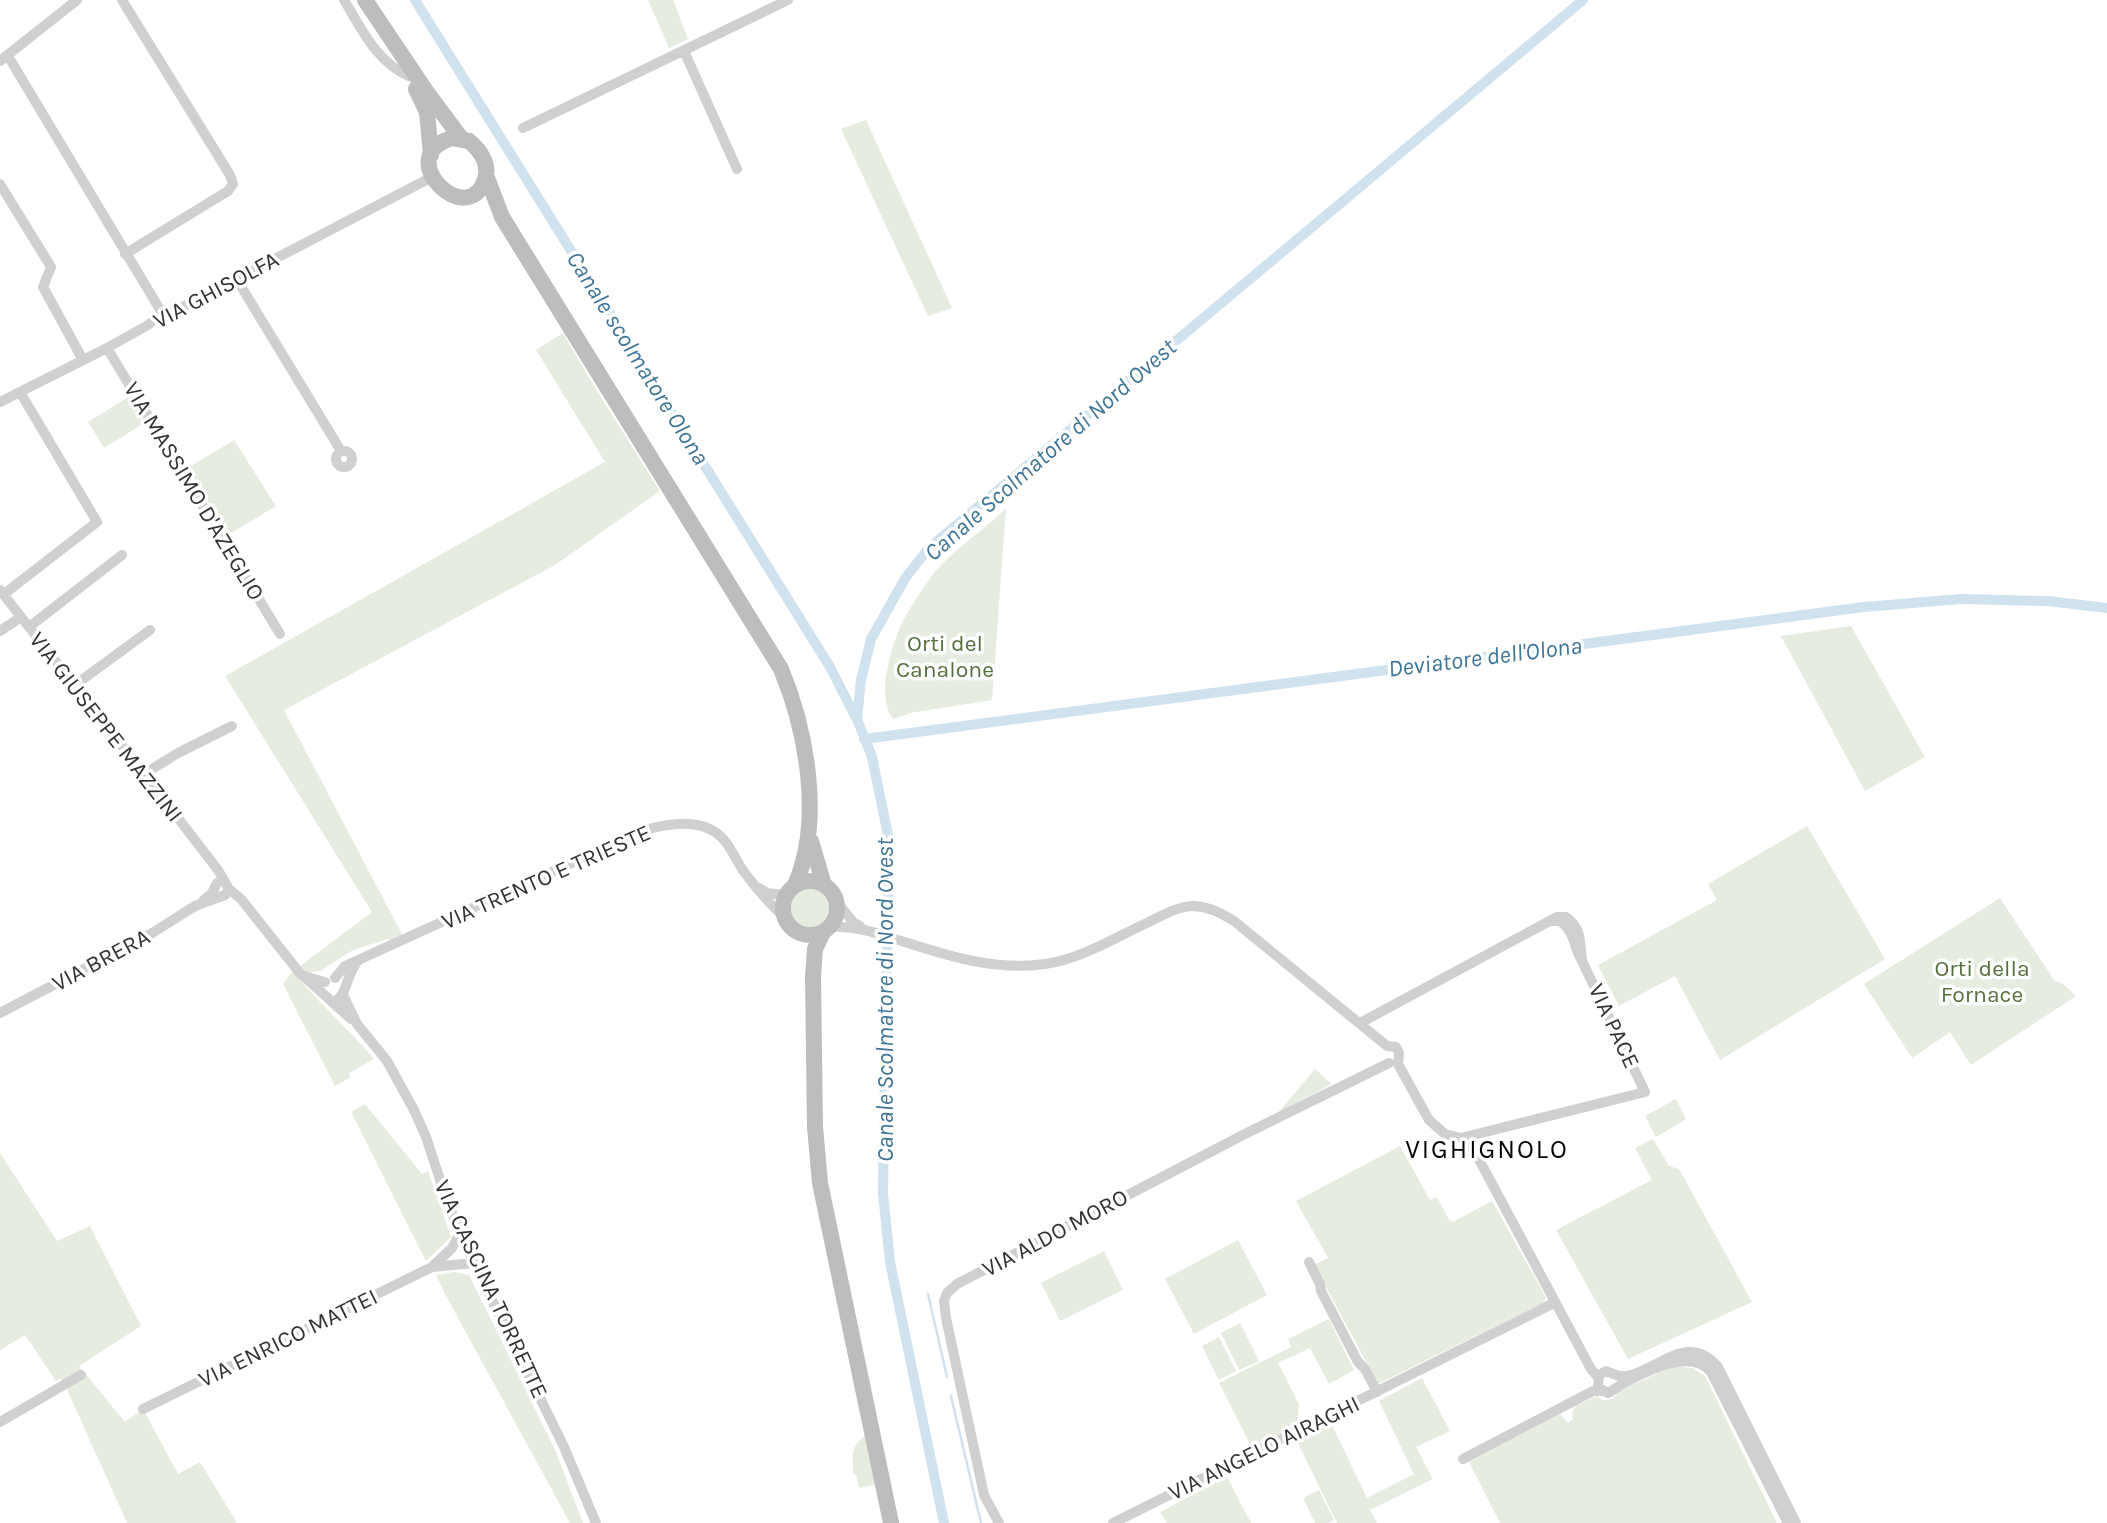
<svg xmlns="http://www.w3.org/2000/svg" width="2107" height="1523" font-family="Karla,sans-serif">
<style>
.green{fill:#e6ecdf}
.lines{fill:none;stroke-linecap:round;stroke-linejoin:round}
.stream{stroke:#cfe2ee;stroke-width:2.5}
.canal{stroke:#cfe2ee;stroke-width:10}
.minor{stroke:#d0d0d0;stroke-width:10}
.secondary{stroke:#bdbdbd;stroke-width:16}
.labels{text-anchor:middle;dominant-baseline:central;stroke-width:7;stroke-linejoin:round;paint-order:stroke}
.street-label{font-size:23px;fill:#333;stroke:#fff}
.park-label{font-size:23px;fill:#56703f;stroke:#fff}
.water-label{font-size:24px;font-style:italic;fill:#3f7597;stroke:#fff}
.quarter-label{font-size:26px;letter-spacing:2px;fill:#000;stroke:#fff}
</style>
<rect width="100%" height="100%" fill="#fff"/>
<path class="green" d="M648 0H673L688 39 669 48Z
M866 120 952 308 928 316 841 129Z
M563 333 594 386 660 491 555 565 284 710 404 938 391 944 388 939 353 950 320 971 312 972 311 975 300 966 372 912 225 676 605 462 536 350Z
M130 396 146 422 104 448 88 422Z
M234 440 276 506 228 535 188 468Z
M1006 508 992 700 910 713 894 719C875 702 891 648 900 627 908 611 920 592 931 577 951 550 983 532 1006 508Z
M1851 626 1925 757 1865 791 1781 636Z
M1807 826 1885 959 1720 1060 1675 976 1619 1006 1598 965 1717 900 1708 884Z
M791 908a19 19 0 1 1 38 0a19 19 0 1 1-38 0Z
M2000 898 2054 980 2063 984 2076 996 1971 1065 1950 1032 1912 1058 1864 984Z
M293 971C318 1003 348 1028 374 1059L349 1073 350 1078 335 1086 283 984Z
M1315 1069 1332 1084 1278 1113Z
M1676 1099 1686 1119 1656 1137 1645 1116Z
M365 1104 422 1174 428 1171 451 1237 426 1261 351 1112Z
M1653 1139 1669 1166 1679 1169 1752 1302 1628 1359 1556 1230 1652 1180 1635 1148Z
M1400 1146 1430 1200 1437 1197 1449 1220 1453 1222 1492 1201 1546 1297 1543 1303 1378 1384 1314 1265 1328 1258 1296 1201Z
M0 1153 57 1241 90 1226 141 1326 79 1366 125 1422 143 1409 178 1474 200 1462 237 1523H127L65 1385 60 1378 56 1381 25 1335 0 1350Z
M1238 1240 1267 1295 1194 1334 1165 1279Z
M1104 1251 1123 1290 1060 1321 1041 1283Z
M454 1272 469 1275 556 1452 583 1523H570L446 1296 436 1275Z
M1329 1319 1354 1370 1329 1384 1310 1348 1278 1363 1299 1404 1297 1425 1252 1448 1219 1383 1291 1347 1288 1339Z
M1240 1323 1259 1361 1239 1370 1221 1333Z
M1219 1337 1236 1371 1219 1380 1202 1346Z
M1675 1366 1693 1368 1705 1376 1777 1523H1500L1469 1462 1560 1414 1568 1423 1573 1419 1572 1412 1576 1406 1597 1396 1602 1400 1613 1399 1620 1390Z
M1422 1378 1450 1431 1416 1447 1433 1479 1370 1510 1377 1523H1337L1296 1439 1331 1423 1367 1498 1414 1474 1379 1401Z
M866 1435 875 1485 859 1488 856 1474H853C853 1455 849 1448 866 1435Z
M1227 1477 1251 1523H1167L1160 1512Z
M1319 1490 1334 1520 1328 1523H1315L1303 1498Z"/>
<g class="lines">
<path class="stream" d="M928 1294 947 1377
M951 1396 981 1523"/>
<path class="canal" d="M415 0 830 667 856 718
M864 739 1864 607 1961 599 2048 601 2107 608
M944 1523 890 1262 883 1193 889 840 872 757 857 719 861 680 871 639 906 577 929 548 1583 0"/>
<path class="minor" d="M122 0 230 175 233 184 228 191 125 254
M344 0C361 28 377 63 409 76
M684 51 737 169
M8 56 162 313
M0 61 77 0
M523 128 788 0
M0 184 51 267 43 287 83 360
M236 278 341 451
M107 348 280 634
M0 402 107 348 148 325 162 313 175 311 432 177
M336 459a8 8 0 1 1 16 0a8 8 0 1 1-16 0Z
M0 590 144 774 218 870 229 889 241 899 299 972 351 1019
M4 594 97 522 20 392
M29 627 122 555
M0 631 21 617
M75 685 150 630
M144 774 178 753 232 726
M759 888 767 893 786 895
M203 901 212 893 217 883
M836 901 853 922 860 926
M830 927C858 925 881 935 908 943 951 957 999 971 1045 964 1081 959 1116 937 1149 922 1163 915 1179 906 1194 906 1210 907 1221 913 1234 921L1387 1046 1396 1047 1399 1053 1398 1064 1429 1120 1445 1134 1461 1138 1645 1092 1582 961
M307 977 325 982
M335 978 345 966 642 831C668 823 704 816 724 840 732 849 737 862 744 872 756 888 769 903 784 917
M343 995 357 1024 387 1061 414 1110 426 1137 447 1201 467 1249 564 1447 596 1523
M338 999C347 992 347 974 357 962
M0 1013 149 935 195 906 225 895 229 889
M1360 1023 1557 917H1566C1582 928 1580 943 1582 961 1573 946 1575 931 1560 921H1549
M1467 1137 1591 1369 1598 1377
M1309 1262 1320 1284 1321 1291 1358 1362 1365 1369 1377 1392
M434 1265 452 1248 460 1233
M143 1409 432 1267 474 1263
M0 1422 81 1375
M1463 1459 1593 1391H1601
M999 1523 984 1495 946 1318 944 1301 947 1293 957 1284 1243 1135 1389 1063
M1113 1523 1554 1303
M1788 1523 1711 1372C1690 1347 1646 1372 1622 1384 1617 1387 1614 1390 1608 1393L1598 1387 1599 1375 1606 1371C1614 1373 1618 1378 1627 1376 1659 1370 1688 1331 1718 1367L1796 1523"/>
<path class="secondary" d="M365 0 426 91 461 138
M416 89 427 112 431 155
M452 138 469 141C480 150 490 164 485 179 469 232 390 157 452 138Z
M486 175 502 217 781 669C807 732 823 821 795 885
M811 841 824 885
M783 908a27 27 0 1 1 54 0a27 27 0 1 1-54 0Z
M823 932 815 949 813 976 815 1127 820 1183 891 1523"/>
</g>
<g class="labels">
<g class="street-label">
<text transform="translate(216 290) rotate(-28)">VIA GHISOLFA</text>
<text transform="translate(194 491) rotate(59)">VIA MASSIMO D'AZEGLIO</text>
<text transform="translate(106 727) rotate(52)">VIA GIUSEPPE MAZZINI</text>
<text transform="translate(546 877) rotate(-24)">VIA TRENTO E TRIESTE</text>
<text transform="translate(101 960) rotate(-28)">VIA BRERA</text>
<text transform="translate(1614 1026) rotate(65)">VIA PACE</text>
<text transform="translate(1055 1233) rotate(-28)">VIA ALDO MORO</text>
<text transform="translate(491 1289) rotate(65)">VIA CASCINA TORRETTE</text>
<text transform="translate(288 1338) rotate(-26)">VIA ENRICO MATTEI</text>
<text transform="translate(1264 1448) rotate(-26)">VIA ANGELO AIRAGHI</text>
</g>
<g class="park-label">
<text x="945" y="643">Orti del<tspan x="945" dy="26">Canalone</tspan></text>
<text x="1982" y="968">Orti della<tspan x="1982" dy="26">Fornace</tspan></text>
</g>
<g class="water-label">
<text transform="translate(638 358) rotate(58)">Canale scolmatore Olona</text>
<text transform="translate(1050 450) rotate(-41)">Canale Scolmatore di Nord Ovest</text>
<text transform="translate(1485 657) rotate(-7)">Deviatore dell'Olona</text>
<text transform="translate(885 1000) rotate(-90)">Canale Scolmatore di Nord Ovest</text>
</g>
<g class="quarter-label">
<text x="1487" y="1149">VIGHIGNOLO</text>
</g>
</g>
</svg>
